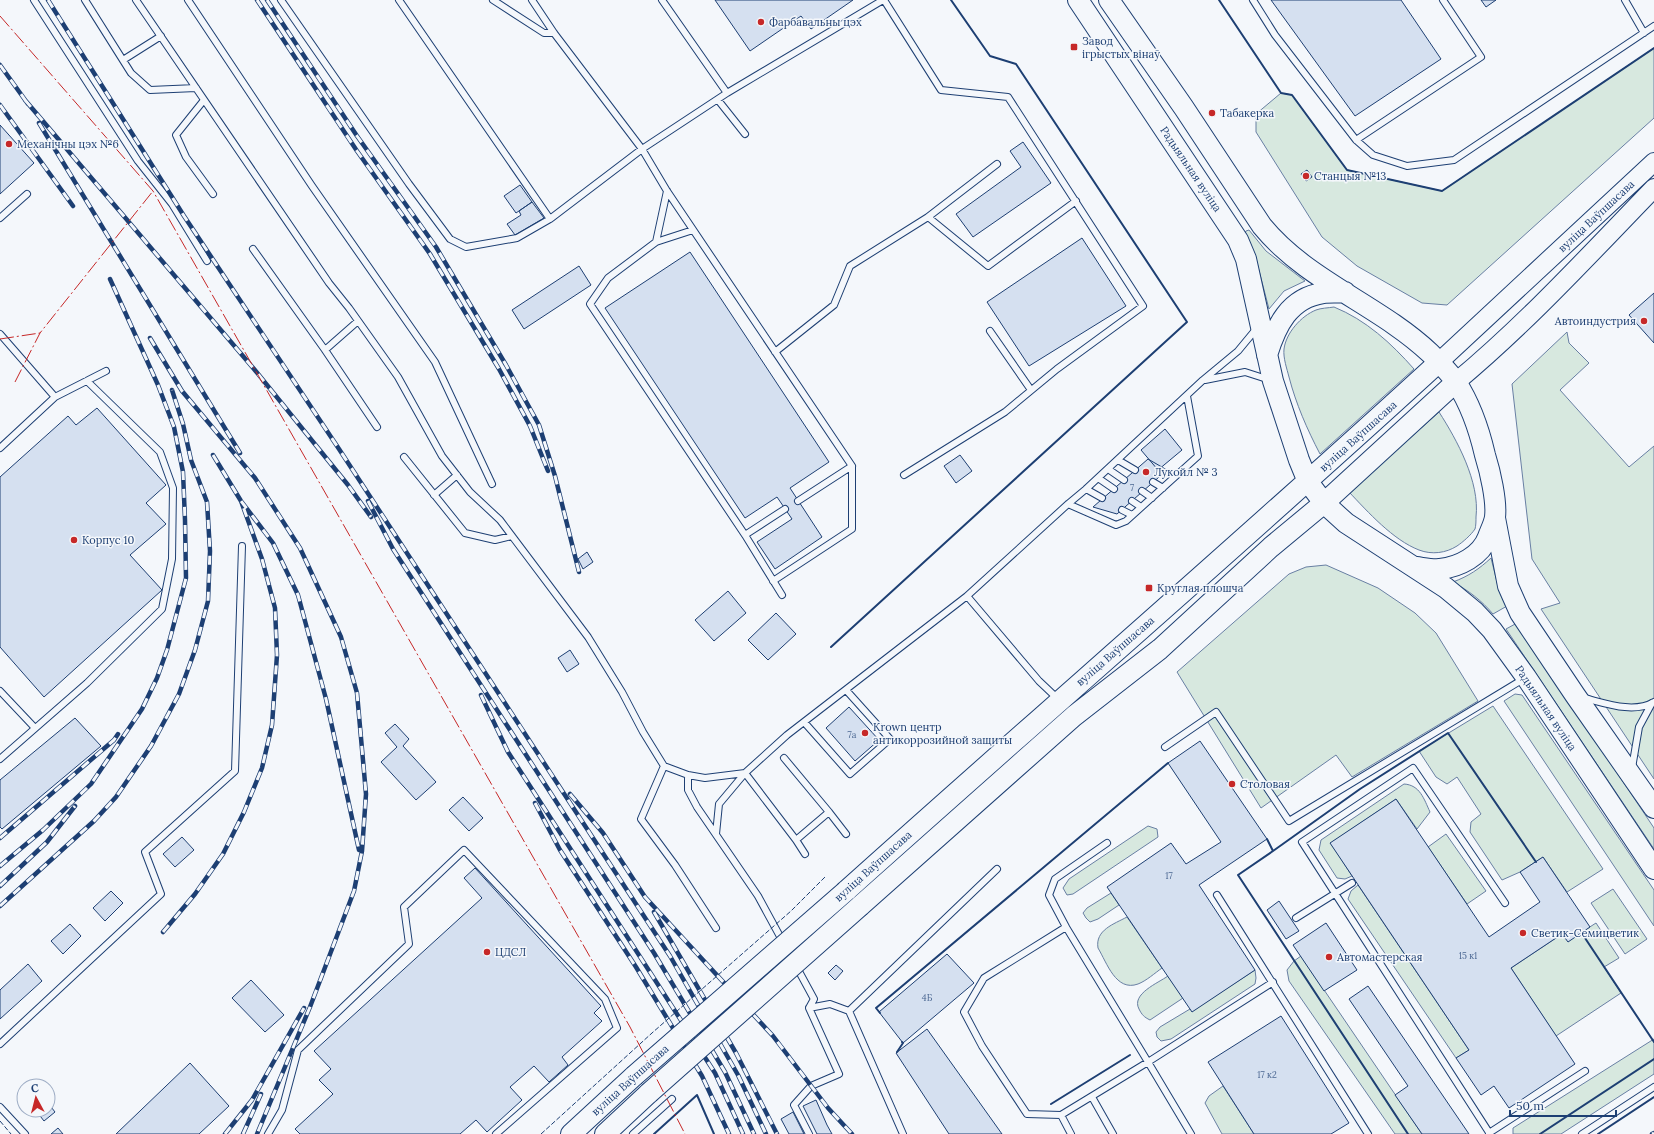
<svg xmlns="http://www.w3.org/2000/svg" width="1654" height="1134" font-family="Lora,serif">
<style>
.green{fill:#d7e8df;stroke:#687fa3}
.building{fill:#d5e0f0;stroke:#1d3f73}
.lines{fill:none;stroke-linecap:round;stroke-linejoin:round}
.service-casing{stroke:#1d3f73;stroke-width:8}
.secondary-casing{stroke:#1d3f73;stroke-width:20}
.primary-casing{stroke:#1d3f73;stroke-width:22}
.service{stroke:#f4f7fb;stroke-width:6}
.secondary{stroke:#f4f7fb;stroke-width:18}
.primary{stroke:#f4f7fb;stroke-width:20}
.rail-casing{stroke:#1d3f73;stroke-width:4.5}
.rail{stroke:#f4f7fb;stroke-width:3;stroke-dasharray:9;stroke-linecap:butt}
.primary-bridge-casing{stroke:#1d3f73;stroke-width:22;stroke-linecap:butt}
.primary-bridge{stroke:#f4f7fb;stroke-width:20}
.fence{stroke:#1d3f73;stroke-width:1;stroke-dasharray:5 2;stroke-linecap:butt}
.wall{stroke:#1d3f73;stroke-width:2}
.power{stroke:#c62828;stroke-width:1;stroke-dasharray:14 3 2 3;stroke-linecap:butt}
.poi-dot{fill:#c62828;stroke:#f4f7fb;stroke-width:1.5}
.labels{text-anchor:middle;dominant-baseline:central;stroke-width:3;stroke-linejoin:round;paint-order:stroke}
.number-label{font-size:9px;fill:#4b6792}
.poi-label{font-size:11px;fill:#1d3f73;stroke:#f4f7fb;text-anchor:start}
.street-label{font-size:11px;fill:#1d3f73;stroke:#f4f7fb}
</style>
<rect width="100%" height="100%" fill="#f4f7fb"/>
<path class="green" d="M1654 48V118L1447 305 1422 303 1357 266 1322 237 1256 132V114L1281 93 1292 95 1347 170 1442 191Z
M1249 230 1266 251 1305 281 1284 291 1269 309 1256 259 1244 234 1246 231Z
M1334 307C1366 320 1391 343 1414 369L1320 454C1307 429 1296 404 1289 377 1287 369 1283 358 1284 349 1286 333 1301 316 1316 310 1321 308 1328 308 1334 307Z
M1567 332 1569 343 1589 363 1560 390 1629 467 1654 446V779L1541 609 1560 603 1532 559 1512 384Z
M1439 412C1457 440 1480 482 1476 517 1476 520 1476 526 1475 529 1471 535 1463 542 1457 546 1446 553 1432 555 1419 550 1393 540 1368 512 1349 492Z
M1491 558 1498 586 1507 606 1493 614C1481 600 1469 591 1453 582 1469 576 1479 569 1491 558Z
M1326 565 1378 588 1415 613 1436 633 1478 701 1352 777 1336 755 1261 808 1177 672 1289 574 1306 567Z
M1517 623 1654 828V849L1506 629Z
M1515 694 1522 695 1654 890V926L1504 701Z
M1493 706 1603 869 1567 892 1543 857 1520 872 1502 880 1470 832 1471 822 1481 814 1457 777 1447 784 1436 777 1419 751Z
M1404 784C1420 785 1424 799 1430 812L1417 829 1396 799 1331 843 1352 876 1345 879 1337 878 1319 850 1321 840Z
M1148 826 1157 829 1158 837 1073 894 1067 895 1063 888 1069 879Z
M1446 834 1486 891 1467 904 1428 847Z
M1358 885 1469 1050 1456 1058 1348 899 1351 891Z
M1613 889 1647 939 1625 954 1591 903Z
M1111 893 1119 905 1098 919 1090 922 1086 918 1083 913 1087 908Z
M1127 917 1162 968C1155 973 1146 981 1138 984 1116 992 1107 963 1098 948 1095 930 1114 924 1127 917Z
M1596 923 1619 958 1604 967 1621 993 1556 1036 1511 968 1562 934 1568 941Z
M1301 956 1422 1134H1395L1289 981 1287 970 1294 961Z
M1255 970 1256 978 1255 984 1171 1039 1161 1041 1157 1037 1156 1032 1160 1027 1190 1009 1192 1011Z
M1168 976 1183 998 1150 1020C1144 1017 1142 1015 1139 1009 1131 994 1158 983 1168 976Z
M1654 1039V1074L1561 1134H1513V1128Z
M1223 1086 1254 1134H1222L1205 1103 1209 1096Z"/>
<path class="building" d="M715 0H853L811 29 801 16 750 51Z
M1271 0H1401L1441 59 1355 116Z
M1481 0H1496L1486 7Z
M0 125 34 163 0 194Z
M1023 142 1051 183 973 237 956 214 1021 167 1010 151Z
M1307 170 1312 177 1306 181 1301 174Z
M520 185 532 202 516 213 504 196Z
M532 202 544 218 515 235 507 224 521 215 519 211Z
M1082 238 1126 306 1029 366 987 302Z
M690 252 829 462 790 488 822 537 775 569 757 542 792 519 777 497 745 518 605 308Z
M579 266 591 285 524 329 512 310Z
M1654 293V343L1629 315Z
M97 408 166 485 146 503 166 524 130 555 162 590 44 697 0 647V477L68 416 76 425Z
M1165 429 1182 450 1158 470 1141 450Z
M960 455 972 471 956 483 944 466Z
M1148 459 1167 470 1117 514 1093 507Z
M587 552 593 562 583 569 578 559Z
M728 591 746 613 714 641 695 620Z
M776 613 796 634 768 660 748 640Z
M570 650 579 664 567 672 558 658Z
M849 707 879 740 855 761 826 728Z
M75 718 101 746 2 829 0 827V780Z
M395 724 409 739 403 746 436 782 416 800 381 762 397 747 385 733Z
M1200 741 1267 839 1199 885 1255 970 1192 1012 1107 887 1171 843 1186 864 1221 842 1168 763Z
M463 797 483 818 469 831 449 810Z
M1396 799 1489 937 1540 902 1520 872 1543 857 1590 927 1568 942 1562 934 1511 968 1575 1064 1509 1108 1494 1086 1481 1095 1456 1058 1469 1050 1330 843Z
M182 837 194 850 175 867 163 854Z
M475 868 601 1006 594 1013 602 1021 562 1057 568 1065 549 1082 534 1066 510 1087 522 1100 487 1132 476 1120 460 1134H300L295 1129 333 1094 319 1080 331 1069 314 1051 482 898 464 878Z
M111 891 123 903 105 921 93 908Z
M1279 901 1299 931 1286 939 1267 910Z
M1326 923 1357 970 1324 991 1293 945Z
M70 924 81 936 63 954 51 941Z
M947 954 974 983 903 1043 879 1012Z
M28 964 42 981 0 1019V990Z
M836 965 843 971 835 980 828 973Z
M251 980 284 1015 265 1032 232 998Z
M1368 986 1469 1134H1422L1395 1095 1408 1086 1349 999Z
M1281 1016 1349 1123 1331 1134H1254L1208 1062Z
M927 1029 1002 1134H949L896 1053Z
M190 1063 229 1106 199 1134H116Z
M816 1100 827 1125 832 1134H817L803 1106Z
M48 1103 55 1112 44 1121 37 1112 40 1110H48Z
M793 1112 804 1134H789L781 1119Z
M58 1128 63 1134H51Z"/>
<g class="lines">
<defs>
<path id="service" d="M34 0 138 161 172 204 207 261
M85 0 131 73 150 90 196 88
M136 0 329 283 349 308 398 377 442 456 470 492 500 520 588 637 622 692 643 732 664 766 688 775 705 778 745 773 787 735 967 596
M188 0 312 186 435 362 492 484
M281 0 409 184 450 239 466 247 517 238 550 219 399 0
M493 0 544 33H554
M532 0 554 33 642 149 667 191 852 466V529L773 581
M662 0 727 93
M884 0 941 90 1008 97 1143 306 1057 369 1005 412 904 475
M1253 0 1275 35 1356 140 1373 155 1407 166 1454 160 1654 26
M1625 0 1644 33
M123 60 161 36
M204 100 176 135 186 157 213 194
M718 100 745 134
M1356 140 1481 57 1443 0
M667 191 656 242 608 278 590 304 745 535 782 595
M928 217 997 164
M0 218 27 194
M550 219 642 149 727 93 883 0
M656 242 693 230
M253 249 325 350 377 427
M990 331 1031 390
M0 334 55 397 106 371
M325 350 358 321
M775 352 834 305 850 266 928 217 988 266 1076 201
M1205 380 1245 372 1270 380
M0 448 55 397
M404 457 465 533 495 540 512 536
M1118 460 1135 470
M1108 469 1124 480
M1098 478 1114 489
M1153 482 1163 488
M1086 489 1102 498
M1142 491 1152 498
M434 495 457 475
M798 501 852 466
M1132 501 1141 507
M1068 504 1116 525 1126 521 1198 456 1187 396
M1122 510 1132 515
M745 535 785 509
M0 691 35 728
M1584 698C1605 703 1633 714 1654 702
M1058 699 1039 681 967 596 1068 504 1086 489 1203 380 1238 351 1257 328
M804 722 850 774 890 739 846 690
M1165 747 1216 712 1289 821 1525 678
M784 758 829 812 796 840
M0 759 87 683 162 609 172 559 173 488 160 452 87 381
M664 766 641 819 675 865 716 928
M1632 768 1639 727 1652 703
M688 775V790L697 807 758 896 814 999 809 1008 839 1074 811 1086 794 1105 809 1134
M829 812 846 834
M716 834 719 804 745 773 796 840 805 854
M1217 895 1368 1134
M1296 918 1352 883
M1066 927 1049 895 1055 879 1107 843
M809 1008 830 1004 849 1011 997 869
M849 1011 903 1134
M0 1044 161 894 145 852 235 771 242 546
M1092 1097 1113 1134
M0 1107 25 1134
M1061 1115 1071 1134
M1489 1133 1585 1071
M268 1134 282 1110 298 1050 409 944 404 907 464 850 605 999 617 1028 496 1134
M633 1134 672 1099
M1191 1134 1148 1062 1061 1115 1027 1114 982 1046 964 1012 984 978 1066 927 1148 1062 1273 982
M1490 1134 1302 842 1413 768 1505 903
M1582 1134 1654 1087"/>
<path id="secondary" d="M1439 362 1654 162
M1456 382C1527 323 1590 254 1654 188"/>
<path id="primary" d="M1078 0 1238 240 1246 259 1273 381 1299 460 1308 482 1324 503 1346 523 1446 588 1475 612 1492 630 1526 677 1654 869
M1109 0 1184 108 1262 226C1307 281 1379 305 1430 353 1439 362 1449 372 1456 382 1471 405 1479 429 1485 455 1490 471 1497 501 1495 517 1494 524 1490 531 1488 537 1481 556 1459 567 1440 569 1433 570 1424 568 1416 567
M1267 355C1276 326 1289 298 1323 293 1330 292 1338 293 1345 292
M1495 518 1508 586 1520 613 1575 695 1654 808
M846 891C1043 714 1244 541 1439 362
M860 906 1074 716 1160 649 1271 547 1324 503 1456 382
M571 1134 634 1076
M605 1134 649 1093"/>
</defs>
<use href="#service" class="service-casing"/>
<use href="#secondary" class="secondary-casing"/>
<use href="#primary" class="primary-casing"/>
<use href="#service" class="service"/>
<use href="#secondary" class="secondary"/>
<use href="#primary" class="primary"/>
<defs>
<path id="rail" d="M48 0 184 216 339 449 670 956 738 1075 766 1134
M257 0 357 151 430 254 499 369 530 426 548 471
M267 0 357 136 436 247 506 365 539 425 555 476 579 572
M0 65 28 104
M25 100 254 369 348 485 371 517
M0 105 73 206
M39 123 240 453
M150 338 182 391 255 478 300 548 341 637 357 693 366 794 362 851 354 891 310 1007 257 1134
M213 455 241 501 273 543 298 595 326 699 359 850
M368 501 393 549 654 953 725 1072 754 1134
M481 695 508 752 715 1073 743 1134
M570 794 603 833 645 897 773 1036 828 1108 852 1134
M535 803 560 850 636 967 702 1076 729 1134
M0 838 114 740 118 734
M0 866 43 830 91 784 142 709 157 678 167 650 186 578 185 520 183 472 174 427 158 385 110 279
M0 886 47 842 75 806
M0 906 94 821 116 797 151 746 179 694 195 650 208 601 210 551 207 502 191 460 183 424 172 390
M654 912 736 1053 777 1134
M163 932 195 894 223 854 244 812 262 768 272 725 277 655 275 608 262 559 241 501
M225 1134 252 1100 304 1008
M243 1134 261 1094
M1652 1134 1654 1133"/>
</defs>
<use href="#rail" class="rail-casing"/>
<use href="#rail" class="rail"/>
<defs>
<path id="primary-bridge" d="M634 1076 846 891
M649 1093 860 906"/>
</defs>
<use href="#primary-bridge" class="primary-bridge-casing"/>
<use href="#primary-bridge" class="primary-bridge"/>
<path class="fence" d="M0 1121 11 1134
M541 1134 652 1033 791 911 826 876"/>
<path class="wall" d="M1219 0 1281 93 1292 95 1347 170 1442 191 1654 48
M831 647 1187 322 1016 64 990 56 951 0
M1267 839 1273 851 1360 789 1448 733 1536 862
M1273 851 1238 875 1408 1134
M1581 932 1654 1042
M880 1013 876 1008 1168 763
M897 1052 903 1043 902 1042
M1051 1104 1130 1055
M654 1134 697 1095 714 1134
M1540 1134 1654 1059
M1598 1134 1654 1097"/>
<path class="power" d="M0 16 153 191 630 1027 685 1134
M0 339 40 333
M15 382 40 333 153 191"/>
</g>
<g class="poi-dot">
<circle cx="761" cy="22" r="4"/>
<rect x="1070" y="43" width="8" height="8" rx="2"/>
<circle cx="1212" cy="113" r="4"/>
<circle cx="9" cy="144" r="4"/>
<circle cx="1306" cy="176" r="4"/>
<circle cx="1644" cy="321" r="4"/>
<circle cx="1146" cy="472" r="4"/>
<circle cx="74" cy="540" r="4"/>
<rect x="1145" y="584" width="8" height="8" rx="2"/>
<circle cx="865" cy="733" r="4"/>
<circle cx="1232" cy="784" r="4"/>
<circle cx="1523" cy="933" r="4"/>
<circle cx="487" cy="952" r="4"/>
<circle cx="1329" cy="957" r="4"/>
</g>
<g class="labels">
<g class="number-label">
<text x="1132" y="487">7</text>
<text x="852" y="734">7а</text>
<text x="1169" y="875">17</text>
<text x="1468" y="955">15 к1</text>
<text x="927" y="997">4Б</text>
<text x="1267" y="1074">17 к2</text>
</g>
<g class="poi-label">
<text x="769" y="22">Фарбавальны цэх</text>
<text x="1082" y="41">Завод<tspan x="1082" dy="13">ігрыстых вінаў</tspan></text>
<text x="1220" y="113">Табакерка</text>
<text x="17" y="144">Механічны цэх №6</text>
<text x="1314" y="176">Станцыя №13</text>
<text x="1636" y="321" text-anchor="end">Автоиндустрия</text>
<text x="1154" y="472">Лукойл № 3</text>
<text x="82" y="540">Корпус 10</text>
<text x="1157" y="588">Круглая плошча</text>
<text x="873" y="727">Krown центр<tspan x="873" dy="13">антикоррозийной защиты</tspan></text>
<text x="1240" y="784">Столовая</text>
<text x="1531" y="933">Светик-Семицветик</text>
<text x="495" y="952">ЦДСЛ</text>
<text x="1337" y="957">Автомастерская</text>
</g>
<g class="street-label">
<text transform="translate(1191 169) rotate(56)">Радыяльная вуліца</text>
<text transform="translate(1596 216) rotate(-43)">вуліца Ваўпшасава</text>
<text transform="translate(1358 436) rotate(-42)">вуліца Ваўпшасава</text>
<text transform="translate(1115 651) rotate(-41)">вуліца Ваўпшасава</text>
<text transform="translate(1546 708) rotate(56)">Радыяльная вуліца</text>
<text transform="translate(873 866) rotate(-42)">вуліца Ваўпшасава</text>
<text transform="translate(630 1080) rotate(-42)">вуліца Ваўпшасава</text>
</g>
</g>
<g transform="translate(36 1098) rotate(353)"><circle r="19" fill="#f4f7fb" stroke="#9eadc5"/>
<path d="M0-3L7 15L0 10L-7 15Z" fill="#c62828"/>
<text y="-6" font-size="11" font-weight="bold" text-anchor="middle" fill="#1d3f73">С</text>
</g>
<path d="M1510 1110v6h106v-6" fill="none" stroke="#1d3f73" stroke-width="2"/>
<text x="1516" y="1110" font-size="12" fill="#1d3f73" stroke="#f4f7fb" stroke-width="3" paint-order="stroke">50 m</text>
</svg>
